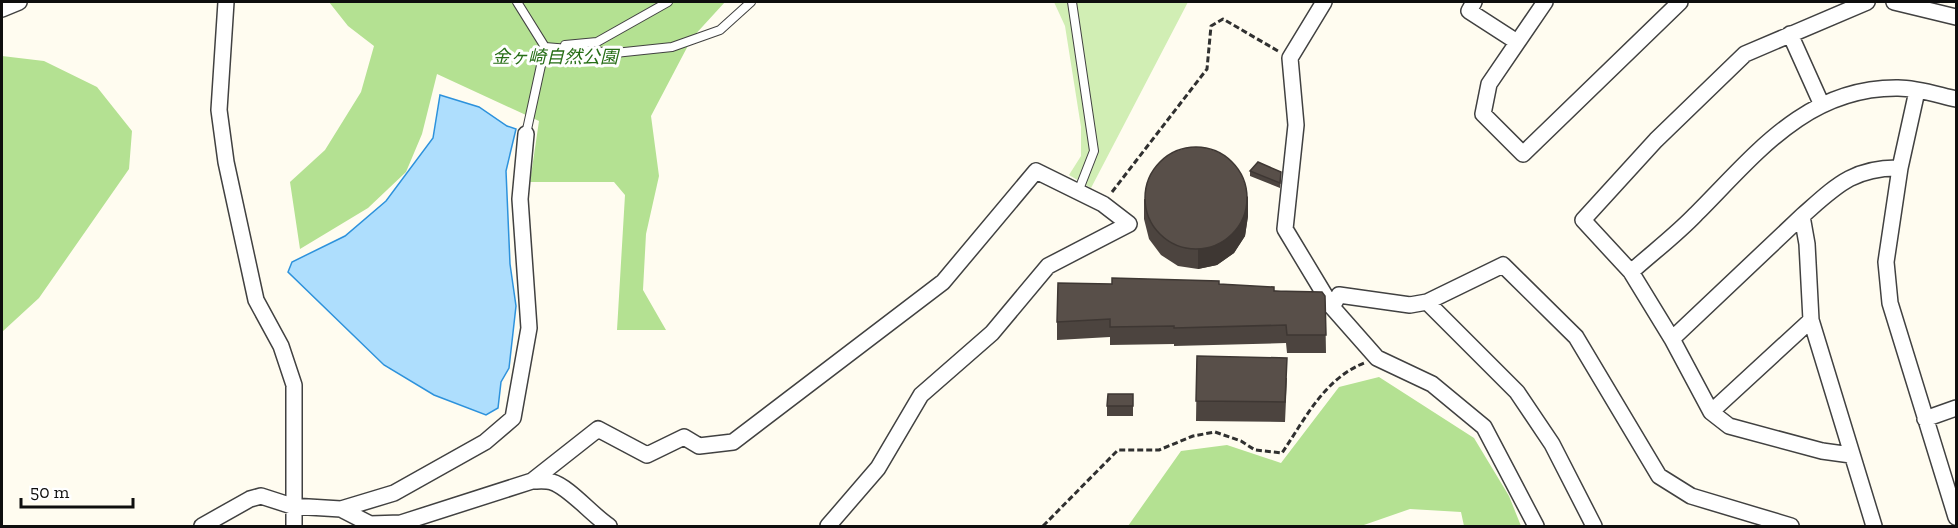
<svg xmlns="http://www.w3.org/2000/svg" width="1958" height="528" font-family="'Zilla Slab','Noto Sans JP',serif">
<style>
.green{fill:#d1eeb4}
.forest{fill:#b4e192}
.water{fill:#aedefd;stroke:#2d92dc;stroke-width:1.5}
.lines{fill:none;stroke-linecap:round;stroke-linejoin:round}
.lane-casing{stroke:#414141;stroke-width:10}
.street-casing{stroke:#414141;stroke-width:18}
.path{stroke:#303030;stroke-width:3;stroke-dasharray:6 3;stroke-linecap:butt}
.lane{stroke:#fff;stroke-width:8}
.street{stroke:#fff;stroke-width:15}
.wall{fill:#4c443f}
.shaded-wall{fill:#3e3733}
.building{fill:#584f49;stroke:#3e3733;stroke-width:1.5}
.labels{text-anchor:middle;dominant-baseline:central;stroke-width:6;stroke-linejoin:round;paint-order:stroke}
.park-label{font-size:18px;font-style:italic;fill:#276e17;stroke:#fff}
</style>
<rect width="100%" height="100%" fill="#fffcf0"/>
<path class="green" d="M1054 2H1188L1091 188 1069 175 1081 156V127L1065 26Z"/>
<path class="forest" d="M329 2H725L692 38 651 116 659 176 646 234 643 290 666 330H617L625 195 614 182H530L539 121 437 74 422 134 406 172 368 208 300 249 290 182 325 150 361 92 374 46 348 26Z
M2 56 44 61 97 87 132 131 129 169 39 298 2 332Z
M1379 377 1474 438 1509 496 1521 526H1464L1461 512 1410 509 1361 526H1128L1181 451 1227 445 1281 463 1339 387Z"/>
<path class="water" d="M440 95 479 107 507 126 516 129 506 171 510 264 516 306 509 368 501 382 498 408 486 415 434 395 384 365 288 272 292 262 345 236 386 201 433 138Z"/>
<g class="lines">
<defs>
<path id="lane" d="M517 2 545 47 526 134
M1072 2 1094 151 1078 192
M565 45 597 42 668 2
M545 47 615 53 672 47 720 30 751 2"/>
<path id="street" d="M226 2 219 110 226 162 256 300 281 346 294 385V526
M1324 2 1290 58 1296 125 1285 229 1332 307 1377 358 1432 384 1484 427 1536 526
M1474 2 1469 11 1517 42
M1545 2 1489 84 1483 114 1523 154 1680 2
M1894 2 1956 17
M2 9 19 2
M1790 34 1821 103
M1917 91 1900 168 1886 262 1890 303 1956 517
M1631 272C1652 253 1676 235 1696 214 1755 155 1806 87 1898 88 1917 88 1938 95 1956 99
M1332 307 1339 295 1410 305 1427 302
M1672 339 1802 216
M1711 412 1811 320
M1925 419 1956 408
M1851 455 1822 451 1729 426 1711 412 1672 339 1631 272 1583 220 1656 140 1745 54 1867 2
M532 481 598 429 647 455 684 437 699 446 733 442 943 282 1036 171 1103 204 1129 224 1048 266 992 333 921 395 878 468 828 526
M341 509 370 524 401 523 532 481C538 481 546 480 552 482 569 487 592 515 609 526
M202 526 250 499 261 496 292 506 341 509 394 493 485 442 513 418 529 328 520 199 526 134
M1594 526 1552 444 1517 392 1427 302 1503 265 1576 337 1659 476 1691 496 1791 526
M1874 526 1811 320 1807 244 1802 216C1835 187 1853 167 1900 168"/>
</defs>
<use href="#lane" class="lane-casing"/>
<use href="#street" class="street-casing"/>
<path class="path" d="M1112 192 1207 69 1211 26 1223 19 1278 51
M1043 526 1118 450H1159L1193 436 1215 432 1241 441 1255 450 1282 453C1305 419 1324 379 1364 363"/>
<use href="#lane" class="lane"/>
<use href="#street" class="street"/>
</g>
<path class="wall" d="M1250 171 1281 178 1280 188 1250 176Z
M1144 199 1248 216 1245 236 1234 253 1217 265 1198 269 1178 266 1161 255 1149 239 1144 219Z
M1112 284H1219L1325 296 1326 353H1287L1286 343 1174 346V344L1110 345V337L1057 340V322Z
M1197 356 1287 378 1285 422 1196 421Z
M1133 394V416H1107V406Z"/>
<path class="shaded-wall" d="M1248 196V216L1245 236 1234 253 1217 265 1198 269V249Z"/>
<path class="building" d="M1145 198a51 51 0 1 1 102 0a51 51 0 1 1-102 0Z
M1258 162 1281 172 1280 183 1250 171Z
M1112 278 1219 281V284L1274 287V291L1322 292 1325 296 1326 335H1287L1286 325 1174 328V326L1110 327V319L1057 322 1058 283 1112 284Z
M1197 356 1287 358 1285 402 1196 401Z
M1108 394H1133V406H1107Z"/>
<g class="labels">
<g class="park-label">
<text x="555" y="57">金ヶ崎自然公園</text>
</g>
</g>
<rect width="1958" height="528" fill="none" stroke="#0e0e0e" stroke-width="6"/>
<path d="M21 498v9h112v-9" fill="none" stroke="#0e0e0e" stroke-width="3"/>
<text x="30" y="498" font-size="18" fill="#0e0e0e" stroke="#ffffff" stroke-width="4.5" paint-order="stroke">50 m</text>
</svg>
